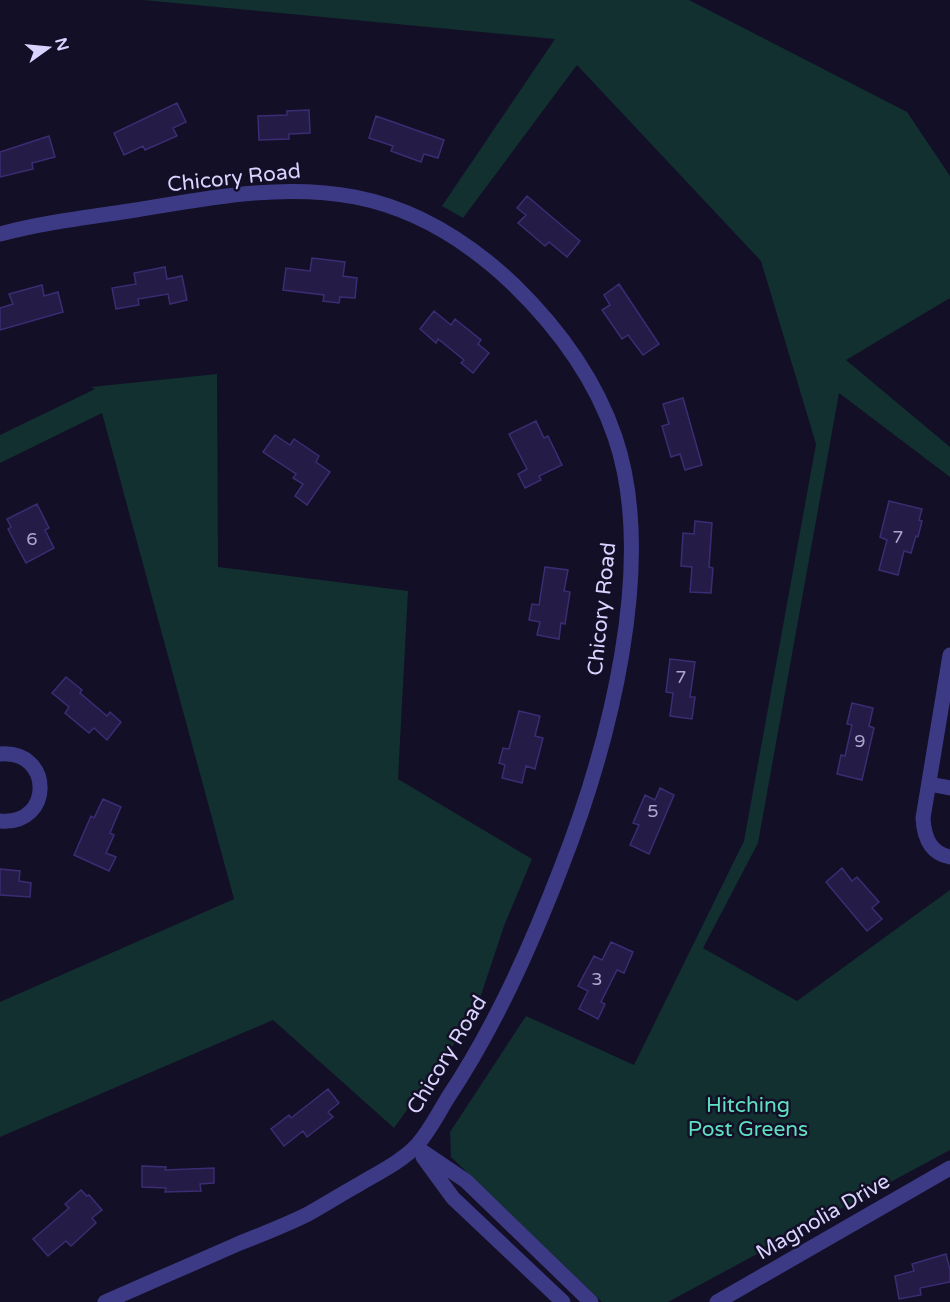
<svg xmlns="http://www.w3.org/2000/svg" width="950" height="1302" font-family="'Varela Round',sans-serif">
<style>
.green{fill:#12302f}
.building{fill:#241b47;stroke:#3b2d73;stroke-width:1.5}
.lines{fill:none;stroke-linecap:round;stroke-linejoin:round}
.street{stroke:#3d3a85;stroke-width:15}
.labels{text-anchor:middle;dominant-baseline:central;stroke-width:5;stroke-linejoin:round;paint-order:stroke}
.number-label{font-size:18px;fill:#aca6d1}
.street-label{font-size:21px;fill:#d9d4ff;stroke:#130f26}
.park-label{font-size:21px;fill:#5fe0c0;stroke:#130f26}
</style>
<rect width="100%" height="100%" fill="#130f26"/>
<path class="green" d="M143 0H689L907 112 950 176V298L846 360 950 447V477L839 393 758 843 703 948 797 1001 950 890V1150L668 1302H602L451 1157 450 1132 526 1016 634 1065 744 841 816 444 761 261 577 65 463 218 442 206 555 39Z
M217 374 218 567 408 591 398 779 532 859 504 926 474 1016 394 1128 273 1020 0 1137V1002L234 899 102 413 0 463V435L95 389 91 387Z"/>
<path class="building" d="M177 103 186 122 173 128 177 136 145 150 143 146 124 155 114 133Z
M309 110 310 133 289 134V139L259 140 258 116 287 115V111Z
M376 116 444 140 438 158 424 154 421 162 391 151 393 146 369 138Z
M49 136 55 157 32 163 33 169 0 177V152Z
M527 196 580 241 567 257 549 242 545 246 518 223 526 215 517 208Z
M312 258 345 262 343 276 357 278 355 298 340 297 339 303 323 301 324 295 283 290 286 268 310 271Z
M165 267 167 279 182 276 187 300 170 304 168 294 138 299 139 305 116 309 112 288 136 284 134 273Z
M619 284 659 344 643 355 628 335 622 339 602 310 610 305 604 295Z
M42 285 44 296 58 292 63 312 0 330V308L13 304 9 294Z
M434 311 451 325 455 319 481 340 478 344 489 353 473 373 461 363 464 360 438 339 436 343 420 329Z
M683 398 702 465 685 470 680 454 671 457 662 426 669 424 663 404Z
M536 421 544 438 548 436 562 465 539 476 541 480 525 488 518 474 527 469 509 434Z
M275 435 290 445 294 439 319 456 316 462 330 472 307 505 295 496 303 484 293 478 296 474 263 452Z
M889 501 922 509 919 520 922 521 918 537 916 536 911 553 904 551 898 575 879 570 887 540 880 537Z
M37 504 49 528 45 530 54 548 26 563 8 529 11 527 7 519Z
M695 521 712 523 709 567 713 568 711 593 690 592 692 567 681 566 683 533 694 534Z
M545 567 568 570 564 591 570 592 565 624 561 623 559 639 537 635 540 622 529 620 532 604 539 605Z
M670 659 695 662 690 697H695L692 719 670 716 673 693 666 692Z
M66 677 82 690 80 693 107 716 110 712 121 722 107 740 94 728 89 733 65 713 69 707 52 693Z
M852 703 873 708 869 726 874 728 862 780 837 774 841 755 845 756 852 725 847 724Z
M519 711 540 716 535 736 543 738 535 769 526 766 522 783 502 778 505 765 499 763 503 748 509 749Z
M660 788 674 795 649 854 630 845 639 825 633 823 645 795 655 800Z
M103 799 121 807 110 833 114 835 106 853 116 857 109 871 74 855 91 816 94 818Z
M842 868 852 881 857 877 879 902 872 908 882 919 867 931 826 882Z
M0 869 20 871 19 881 31 883 30 897 0 895Z
M611 942 633 952 624 973 617 970 601 1002 605 1004 598 1019 579 1009 588 991 578 986 594 956 602 960Z
M328 1089 339 1103 328 1112 333 1117 307 1137 303 1131 284 1146 271 1129 289 1115 291 1118Z
M142 1166 166 1167 165 1170 214 1168V1183L200 1184 201 1191 165 1192 166 1188 142 1187Z
M81 1190 87 1196 89 1195 102 1210 92 1218 96 1223 71 1246 66 1241 48 1256 33 1239 69 1208 65 1204Z
M946 1254 950 1270V1282L920 1288 921 1295 899 1299 895 1276 914 1271 912 1264Z"/>
<g class="lines">
<path class="street" d="M0 234C45 222 90 217 136 210 208 198 282 183 355 197 417 209 469 242 514 285 558 328 595 378 615 437 658 563 608 748 561 868 530 948 495 1027 447 1099 438 1114 429 1132 417 1145 403 1161 374 1175 356 1186 340 1195 324 1205 308 1214 286 1225 263 1234 240 1243 195 1263 150 1282 105 1302
M950 655 923 818C924 837 930 853 950 857
M0 754C53 749 54 826 0 821
M929 784 950 788
M416 1147 466 1181 591 1302
M423 1157 453 1198 563 1302
M717 1302 950 1168"/>
</g>
<g class="labels">
<g class="number-label">
<text x="898" y="537">7</text>
<text x="32" y="539">6</text>
<text x="681" y="677">7</text>
<text x="860" y="741">9</text>
<text x="653" y="811">5</text>
<text x="597" y="979">3</text>
</g>
<g class="street-label">
<text transform="translate(234 178) rotate(-6)">Chicory Road</text>
<text transform="translate(602 609) rotate(-84)">Chicory Road</text>
<text transform="translate(447 1055) rotate(-59)">Chicory Road</text>
<text transform="translate(823 1217) rotate(-30)">Magnolia Drive</text>
</g>
<g class="park-label">
<text x="748" y="1105">Hitching<tspan x="748" dy="24">Post Greens</tspan></text>
</g>
</g>
<g transform="translate(48 48) rotate(75)" stroke="#130f26" stroke-width="4.5" paint-order="stroke">
<path d="M0-4.5L10 22L0 15L-10 22Z" fill="#d9d4ff"/>
<text y="-9" font-size="16" font-weight="bold" text-anchor="middle" fill="#d9d4ff">N</text>
</g>
</svg>
